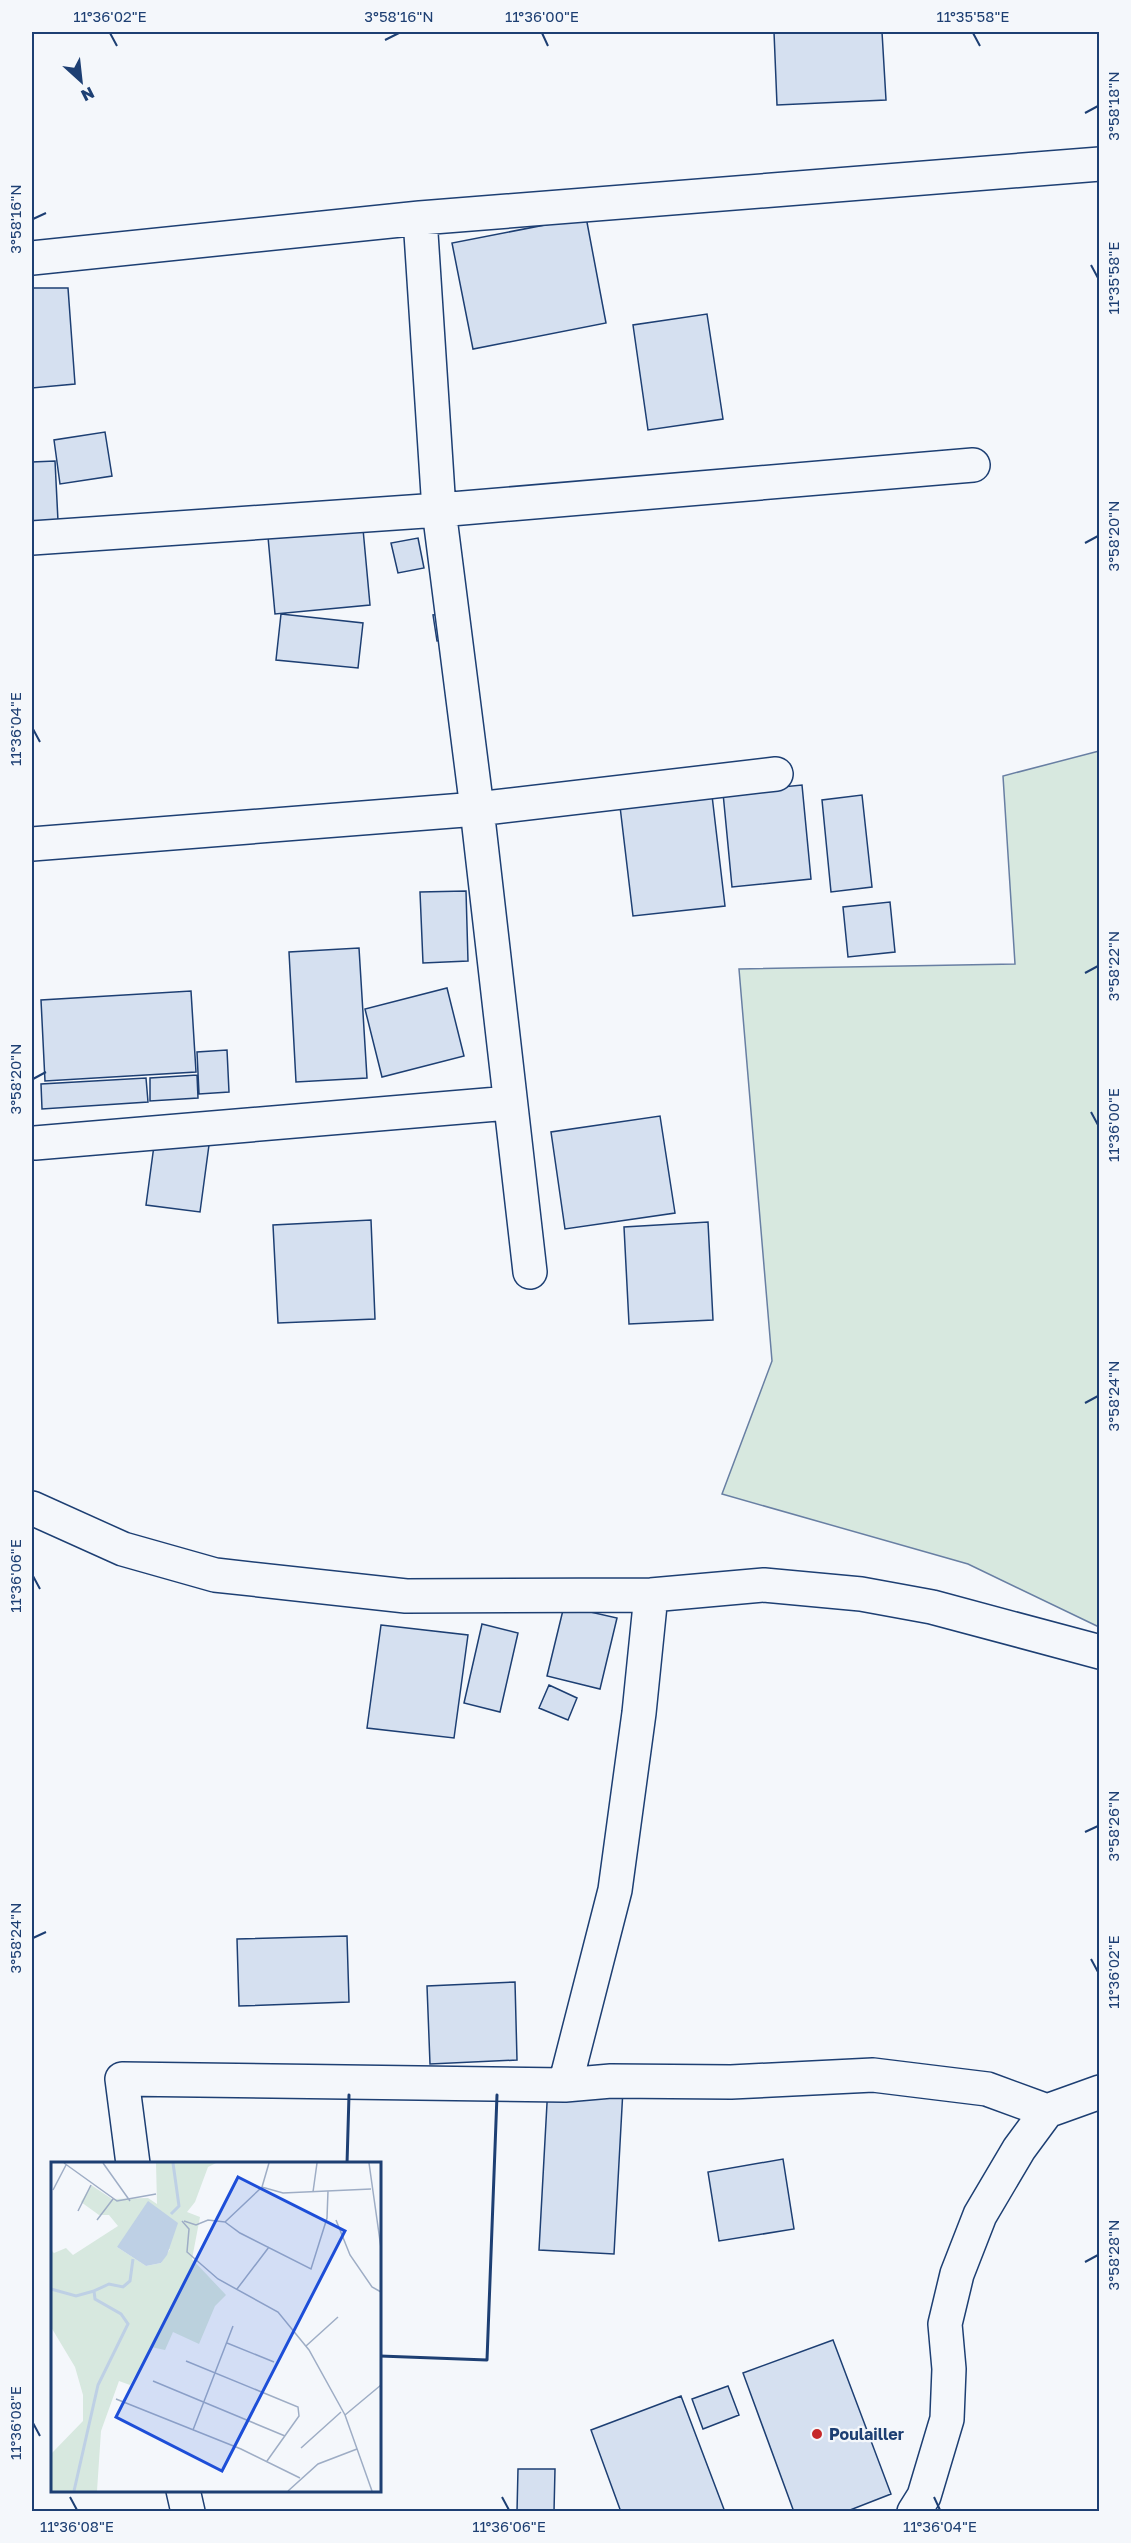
<svg xmlns="http://www.w3.org/2000/svg" width="1131" height="2543" font-family="'Golos Text',sans-serif">
<style>
.green{fill:#d7e8df;stroke:#687fa3;stroke-width:1.5}
.building{fill:#d5e0f0;stroke:#1d3f73;stroke-width:1.5}
.lines{fill:none;stroke-linecap:round;stroke-linejoin:round}
.street-casing{stroke:#1d3f73;stroke-width:36}
.street{stroke:#f4f7fb;stroke-width:33}
.wall{stroke:#1d3f73;stroke-width:3}
.ticks{fill:none;stroke:#1d3f73;stroke-width:2}
.poi-dot{fill:#c62828;stroke:#f4f7fb;stroke-width:2}
.labels{text-anchor:middle;dominant-baseline:central;stroke-width:4.5;stroke-linejoin:round;paint-order:stroke}
.poi-label{font-size:16px;font-weight:bold;fill:#1d3f73;stroke:#f4f7fb;text-anchor:start}
.inset-river{fill:none;stroke:#bed0e5;stroke-width:3}
.inset-road{fill:none;stroke:#9eadc5;stroke-width:1.5}
.view{fill:#1d4ed8;fill-opacity:0.15;stroke:#1d4ed8;stroke-width:3}
.inset-edge{fill:none;stroke:#1d3f73;stroke-width:3}
.neatline{fill:none;stroke:#1d3f73;stroke-width:2}
.ticks-label{font-size:15px;text-anchor:middle;fill:#1d3f73}
</style>
<rect width="100%" height="100%" fill="#f4f7fb"/>
<path class="green" d="M1099 751H1100L1099 1627 968 1564 722 1494 772 1361 739 969 1015 964 1003 776Z"/>
<path class="building" d="M774 32H882L886 100 777 105Z
M586 217 606 323 473 349 452 243Z
M32 288H68L75 384 32 388Z
M707 314 723 419 648 430 633 325Z
M105 432 112 476 60 484 54 440Z
M55 461 58 521 32 523V462Z
M363 529 370 605 275 614 268 537Z
M418 538 424 568 398 573 391 543Z
M447 613 450 639 437 641 433 615Z
M281 614 363 623 358 668 276 660Z
M802 785 811 879 732 887 723 793Z
M711 787 725 906 633 916 619 798Z
M862 795 872 887 831 892 822 800Z
M466 891 468 961 423 963 420 892Z
M890 902 895 952 848 957 843 907Z
M359 948 367 1078 296 1082 289 952Z
M447 988 464 1056 382 1077 365 1009Z
M191 991 196 1072 45 1081 41 1000Z
M227 1050 229 1092 199 1094 197 1052Z
M197 1075 198 1098 150 1101V1078Z
M146 1078 148 1102 42 1109 41 1084Z
M660 1116 675 1213 565 1229 551 1132Z
M155 1138 209 1145 200 1212 146 1205Z
M371 1220 375 1319 278 1323 273 1225Z
M708 1222 713 1320 629 1324 624 1227Z
M564 1606 617 1618 600 1689 547 1676Z
M482 1624 518 1633 500 1712 464 1703Z
M381 1625 468 1635 454 1738 367 1728Z
M549 1685 577 1698 568 1720 539 1708Z
M347 1936 349 2002 239 2006 237 1939Z
M515 1982 517 2060 430 2064 427 1986Z
M548 2085 623 2089 614 2254 539 2250Z
M783 2159 794 2229 719 2241 708 2172Z
M833 2340 891 2494 845 2512H794L743 2373Z
M728 2386 739 2415 703 2429 692 2399Z
M681 2396 725 2512H621L591 2430Z
M518 2469H555L554 2512H517Z"/>
<g class="lines">
<defs>
<path id="street" d="M420 218 439 510 477 809 530 1272
M32 258 420 218 1100 164
M32 538 439 510 973 465
M32 844 477 809 776 774
M35 1143 510 1103
M32 1508 123 1549 215 1575 406 1596 651 1595 764 1585 861 1594 932 1607 1100 1652
M565 2085 615 1890 639 1713 651 1595
M133 2164 122 2079 565 2085 611 2081 731 2082 873 2075 987 2089 1047 2111
M183 2490 188 2512
M914 2512 924 2496 947 2419 949 2369 945 2324 957 2274 980 2215 1019 2149 1047 2111 1100 2092"/>
</defs>
<use href="#street" class="street-casing"/>
<use href="#street" class="street"/>
<path class="wall" d="M347 2164 349 2095
M380 2356 487 2360 497 2095"/>
</g>
<path class="ticks" d="M110 33 117 46M542 33 548 46M973 33 980 46M385 40 399 33M1085 113 1098 106M33 219 46 213M1091 265 1098 278M1085 543 1098 536M33 729 40 742M1085 973 1098 966M33 1079 46 1072M1091 1112 1098 1125M1085 1403 1098 1396M33 1576 40 1589M1085 1832 1098 1826M33 1938 46 1932M1091 1959 1098 1972M1085 2262 1098 2255M33 2423 40 2436M70 2497 77 2510M502 2497 509 2510M934 2497 940 2510"/>
<circle class="poi-dot" cx="817" cy="2434" r="6"/>
<g class="labels">
<g class="poi-label">
<text x="829" y="2434">Poulailler</text>
</g>
</g>
<g transform="translate(51 2162)">
<rect width="330" height="330" fill="#f4f7fb"/>
<path d="M105 1H165L157 5 144 40 136 50 149 55 141 97 175 133 164 144 148 182 122 170 114 188 100 185 79 223 68 219 50 269 46 329H0L1 291 32 259V233L24 205 0 165V88L3 91 15 86 22 93 67 64 58 53H48L30 40 40 23 61 37 97 36 106 42ZM66 85 119 87 110 101 95 104Z" fill="#d7e8df" fill-rule="evenodd"/>
<path d="M97 39 127 61 116 93 110 101 95 104 66 85Z" fill="#bed0e5"/>
<path class="inset-river" d="M120 52 128 44 122 1M0 127 25 134 43 129M23 329 47 223 77 162 70 152 44 137 43 129 58 122 72 125 79 119 82 97"/>
<path class="inset-road" d="M13 1 66 39 105 32M52 1 79 39M318 1 330 86M211 25 218 1M2 28 15 3M262 30 266 1M27 49 40 23M46 58 62 37M285 58 299 93 321 125 330 130M131 59 138 67 136 90 167 117 227 150 258 188 294 253 321 329M133 59 145 63 157 58 174 60 211 25 232 31 320 27M174 60 189 71 260 107 276 56 277 29M186 127 218 85M176 181 223 200M255 184 287 155M135 199 247 245 248 254 216 299M102 219 234 274M65 237 190 287 249 316M294 253 330 223M142 268 182 164M250 286 290 250M237 329 267 302 306 287"/>
<path class="view" d="M187 15 294 69 171 309 65 255Z"/>
<rect width="330" height="330" class="inset-edge"/>
</g>
<rect width="1131" height="2543" fill="none" stroke="#f4f7fb" stroke-width="66"/>
<g transform="translate(81 81) rotate(153)" stroke="#f4f7fb" stroke-width="4.5" paint-order="stroke">
<path d="M0-4.5L10 22L0 15L-10 22Z" fill="#1d3f73"/>
<text y="-9" font-size="16" font-weight="bold" text-anchor="middle" fill="#1d3f73">N</text>
</g>
<rect x="33" y="33" width="1065" height="2477" class="neatline"/>
<g class="ticks-label">
<text x="110" y="22">11°36'02"E</text>
<text x="399" y="22">3°58'16"N</text>
<text x="542" y="22">11°36'00"E</text>
<text x="973" y="22">11°35'58"E</text>
<text transform="translate(1114 106) rotate(-90)" y="5">3°58'18"N</text>
<text transform="translate(16 219) rotate(-90)" y="5">3°58'16"N</text>
<text transform="translate(1114 278) rotate(-90)" y="5">11°35'58"E</text>
<text transform="translate(1114 536) rotate(-90)" y="5">3°58'20"N</text>
<text transform="translate(16 729) rotate(-90)" y="5">11°36'04"E</text>
<text transform="translate(1114 966) rotate(-90)" y="5">3°58'22"N</text>
<text transform="translate(16 1079) rotate(-90)" y="5">3°58'20"N</text>
<text transform="translate(1114 1125) rotate(-90)" y="5">11°36'00"E</text>
<text transform="translate(1114 1396) rotate(-90)" y="5">3°58'24"N</text>
<text transform="translate(16 1576) rotate(-90)" y="5">11°36'06"E</text>
<text transform="translate(1114 1826) rotate(-90)" y="5">3°58'26"N</text>
<text transform="translate(16 1938) rotate(-90)" y="5">3°58'24"N</text>
<text transform="translate(1114 1972) rotate(-90)" y="5">11°36'02"E</text>
<text transform="translate(1114 2255) rotate(-90)" y="5">3°58'28"N</text>
<text transform="translate(16 2423) rotate(-90)" y="5">11°36'08"E</text>
<text x="77" y="2532">11°36'08"E</text>
<text x="509" y="2532">11°36'06"E</text>
<text x="940" y="2532">11°36'04"E</text>
</g>
</svg>
